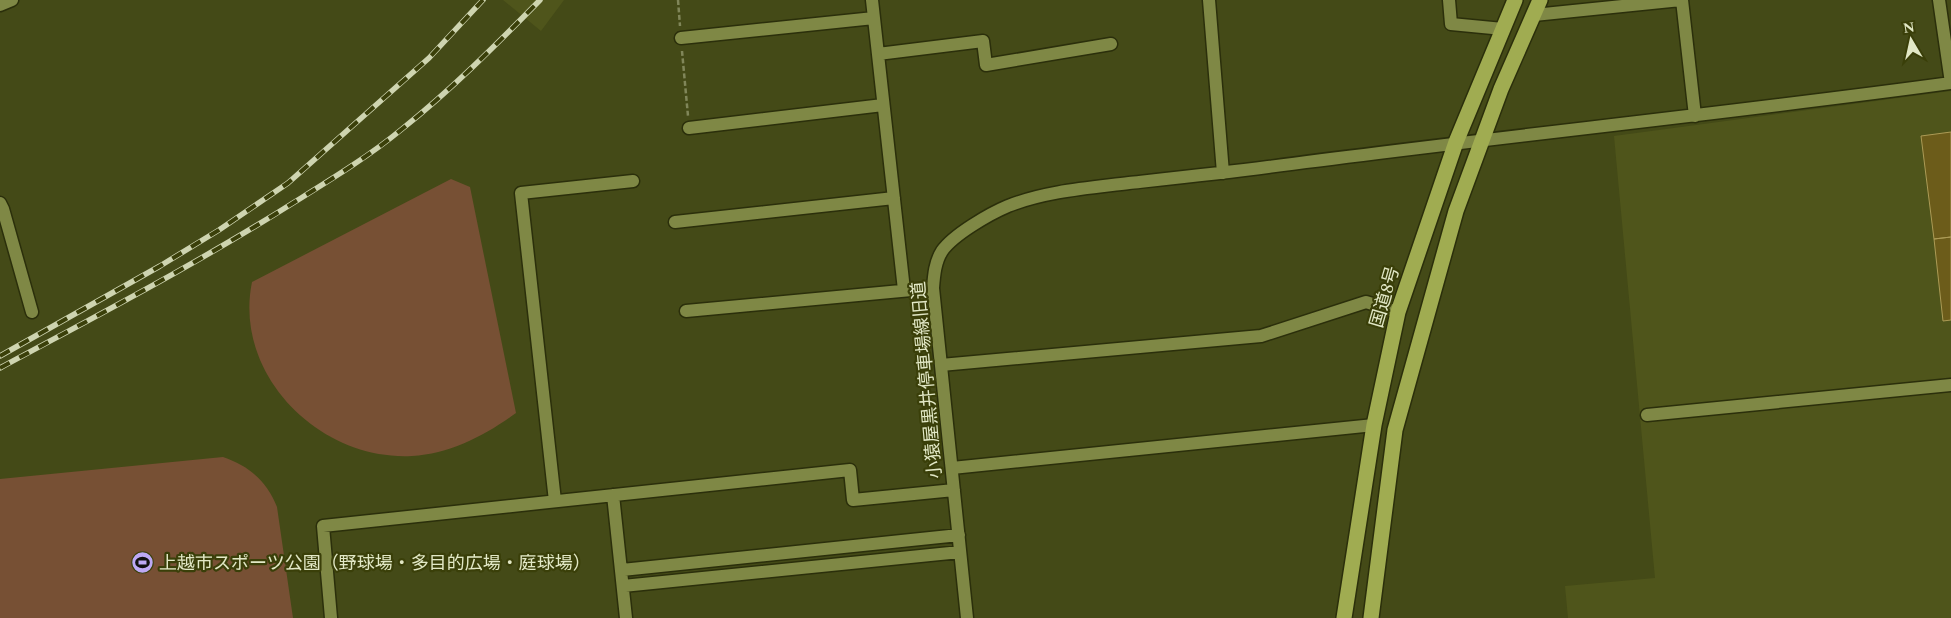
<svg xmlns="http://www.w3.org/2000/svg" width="1951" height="618" font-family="Spectral,'Noto Sans JP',serif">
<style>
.built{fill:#4f551b}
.green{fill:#775034}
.building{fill:#6c5c1a;stroke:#ac9b56}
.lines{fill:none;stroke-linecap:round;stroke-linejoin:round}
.minor-casing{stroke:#2b2f0b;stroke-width:15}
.highway-casing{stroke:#2b2f0b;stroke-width:18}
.path{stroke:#808659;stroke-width:2.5;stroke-dasharray:5 2.5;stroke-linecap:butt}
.minor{stroke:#7f8845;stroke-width:12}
.highway{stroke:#a0ac51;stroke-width:15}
.rail-casing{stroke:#ced4b0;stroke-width:5.5}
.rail{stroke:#3a3f09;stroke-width:4;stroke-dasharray:11;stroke-linecap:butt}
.labels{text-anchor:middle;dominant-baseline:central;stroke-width:4.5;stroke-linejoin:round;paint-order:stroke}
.street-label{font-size:18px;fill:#e2e8c6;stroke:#3a3f09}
.poi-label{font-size:18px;fill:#e2e8c6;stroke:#3a3f09;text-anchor:start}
</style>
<rect width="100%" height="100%" fill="#444a17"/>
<path class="built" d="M503 0H564L541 31Z
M1951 91V618H1568L1565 586 1655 578 1614 136Z"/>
<path class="green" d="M451 179 470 187 516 413C486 435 450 454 412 456 320 461 233 375 252 282Z
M223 457C249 466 267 481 277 507L293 618H0V479Z"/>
<path class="building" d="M1951 132V237L1934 239 1921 136Z
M1951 237V320L1943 321 1934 239Z"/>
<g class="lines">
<defs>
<path id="minor" d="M872 0 904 290
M1209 0 1223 173
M1449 0 1451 24 1503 29
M1682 0 1695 116
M0 5 12 0
M1534 15 1681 0
M681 38 874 18
M878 54 983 41 986 65 1111 44
M689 128 883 105
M0 203 3 209 32 312
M675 222 894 198
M686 311 933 288
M941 365 1261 336 1366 302 1398 312
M1647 415 1951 385
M952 468 1374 425
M613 495 626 618
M555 501 521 193 633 181
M622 570 959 535
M623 586 960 552
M331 618 323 526 850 470 853 500 954 490
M967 618 933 288C934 275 935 262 942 251 953 235 989 214 1008 206 1046 191 1089 188 1129 183 1175 178 1222 173 1268 167 1495 137 1723 114 1951 83L1939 0"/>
<path id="highway" d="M1344 618 1374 425 1398 312 1456 142 1515 0
M1371 618 1395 430 1456 211 1501 89 1540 0"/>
</defs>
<use href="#minor" class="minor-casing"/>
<use href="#highway" class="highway-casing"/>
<path class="path" d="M678 0 680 26
M682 51 688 116"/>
<use href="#minor" class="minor"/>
<use href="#highway" class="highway"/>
<defs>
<path id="rail" d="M0 356 160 266 219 230 288 183 429 58 483 0
M0 368C98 315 198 263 293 203 330 180 368 157 402 129 451 90 496 45 540 0"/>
</defs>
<use href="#rail" class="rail-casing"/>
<use href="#rail" class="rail"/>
</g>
<defs>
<symbol id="stadium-disc" viewBox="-11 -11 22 22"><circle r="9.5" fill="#bda9f5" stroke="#3a3f09"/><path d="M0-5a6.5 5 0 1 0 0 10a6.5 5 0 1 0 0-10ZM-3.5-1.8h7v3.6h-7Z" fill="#111"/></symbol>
</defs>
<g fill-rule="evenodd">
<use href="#stadium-disc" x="130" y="550" width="25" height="25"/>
</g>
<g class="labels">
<g class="street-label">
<text transform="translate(1385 297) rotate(-74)">国道8号</text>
<text transform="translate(927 380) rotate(-95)">小猿屋黒井停車場線旧道</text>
</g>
<g class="poi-label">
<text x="159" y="563">上越市スポーツ公園（野球場・多目的広場・庭球場）</text>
</g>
</g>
<g transform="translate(1911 40) rotate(351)" stroke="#3a3f09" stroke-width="4" paint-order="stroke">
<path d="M0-4L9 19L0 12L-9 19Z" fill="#e2e8c6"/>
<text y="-8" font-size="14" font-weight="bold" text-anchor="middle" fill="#e2e8c6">N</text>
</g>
</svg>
